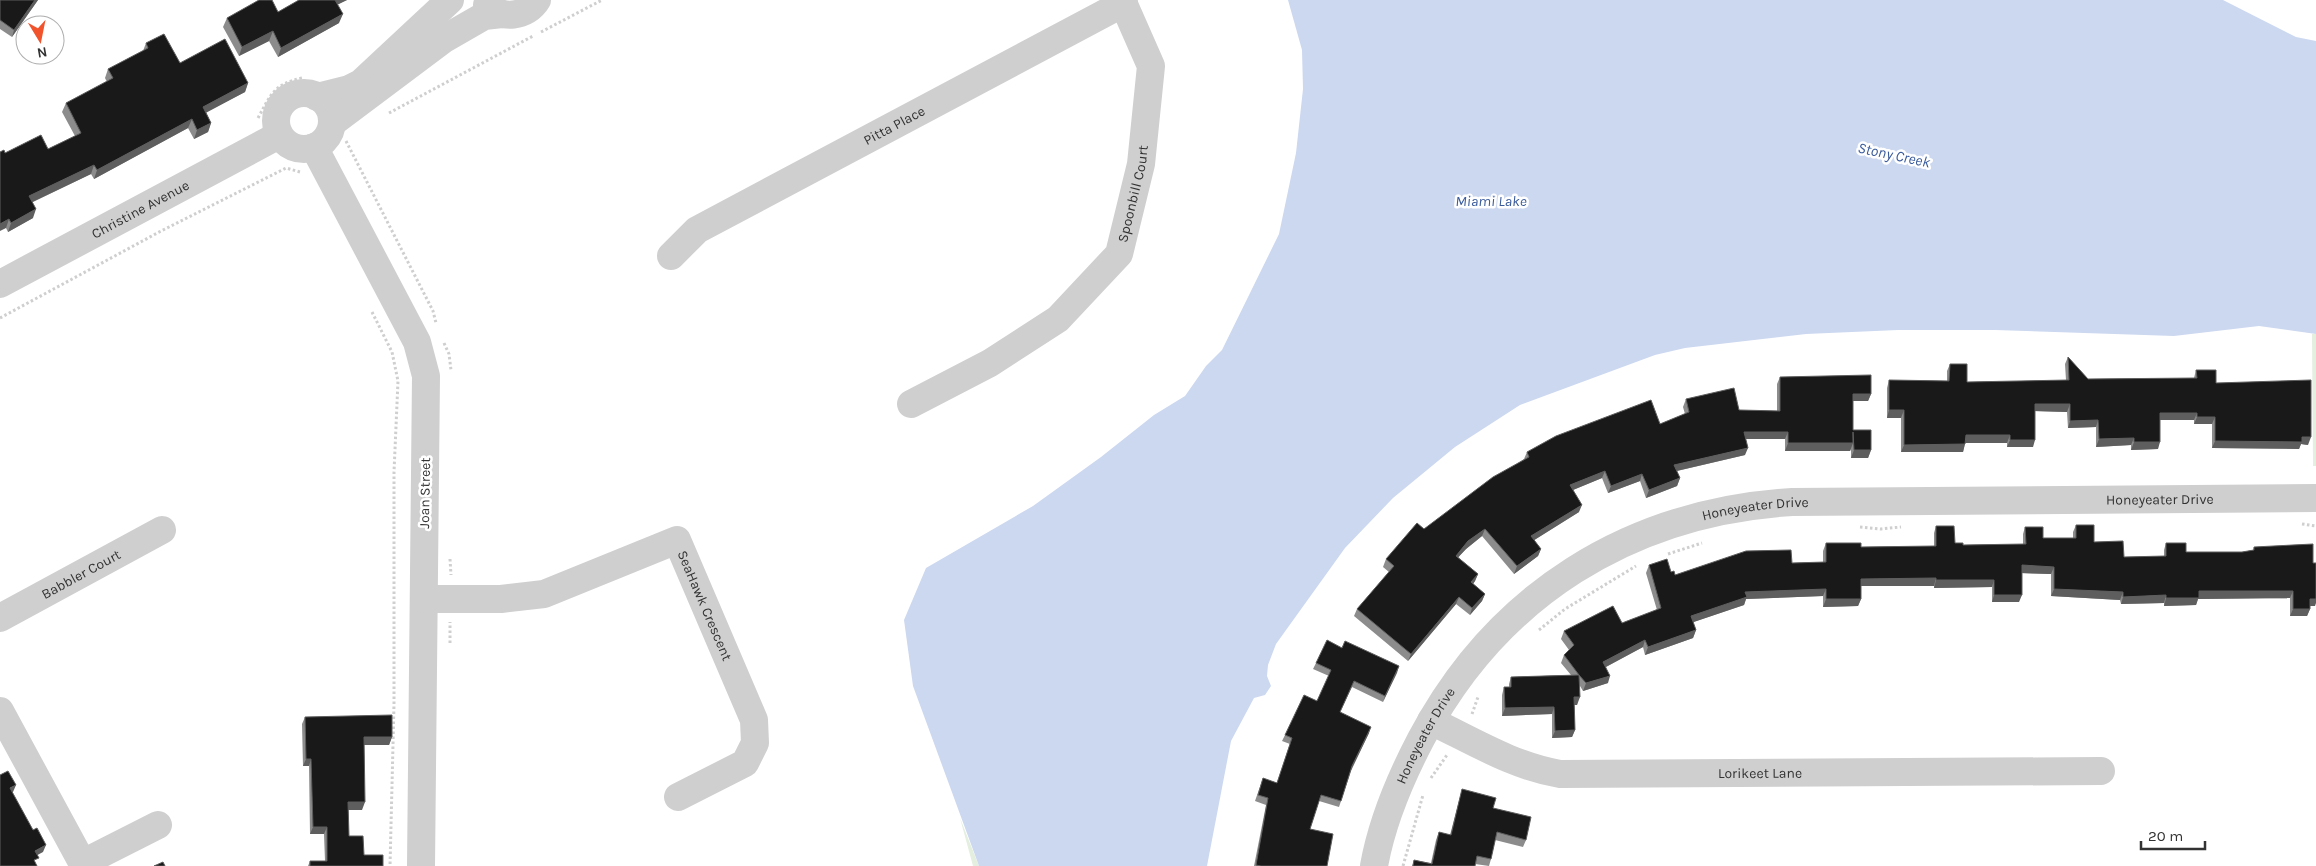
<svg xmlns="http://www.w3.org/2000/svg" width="2316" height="866" font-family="Karla,sans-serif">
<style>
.green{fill:#e4efe0}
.water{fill:#ccd8f0}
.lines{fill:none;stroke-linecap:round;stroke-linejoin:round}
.path{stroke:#cfcfcf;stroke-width:3;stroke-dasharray:2.5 2.5;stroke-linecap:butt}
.minor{stroke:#cfcfcf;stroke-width:28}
.wall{fill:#8c8c8c}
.shaded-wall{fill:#5e5e5e}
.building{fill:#191919;stroke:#5e5e5e}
.labels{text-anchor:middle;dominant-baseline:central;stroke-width:5;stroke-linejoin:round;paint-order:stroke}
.street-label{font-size:14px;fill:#323232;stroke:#fff}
.water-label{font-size:15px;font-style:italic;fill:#395a9b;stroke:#fff}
</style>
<rect width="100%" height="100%" fill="#fff"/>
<path class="green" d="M2312 334H2316V466H2313Z
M960 818 979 866H973Z"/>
<path class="water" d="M1288 0H2223L2296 37 2316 41V334L2259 326 2174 336 1995 330H1898L1806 334 1685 348 1655 355 1520 405 1455 447 1393 498 1345 548 1276 644 1268 665 1267 676 1271 686 1265 695 1254 698 1231 741 1207 866H979L913 686 904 620 926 568 1033 506 1101 457 1154 415 1185 396 1206 366 1222 350 1279 234 1296 153 1303 89 1302 50Z"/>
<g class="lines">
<path class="path" d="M541 32 602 0
M389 113 533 36
M258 118C271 94 274 84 302 78
M346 141 433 311 436 323
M372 312 392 352 398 381 394 472V704L390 866
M0 318 161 231 286 168 300 172
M444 343 449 354 451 370
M2302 524 2316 526
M1860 527 1881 529 1901 527
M1668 554 1702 543
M450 559 451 575
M1539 630 1565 609 1636 566
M450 643V622
M1472 714 1478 697
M1431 778 1447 755
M1403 866 1423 795"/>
<g class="minor">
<path d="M487 5C501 20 527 17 537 0"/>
<circle cx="304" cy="121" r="28"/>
<path d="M317 97 349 89 361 83 450 0"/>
<path d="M332 123 444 39 484 16 502 14"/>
<path d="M314 147 417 342 426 376 421 866"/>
<path id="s1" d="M671 256 697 230 1124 3"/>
<path id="s2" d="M0 284 279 135"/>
<path id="s3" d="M911 404 990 363 1058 319 1119 254 1141 164 1151 66 1122 0"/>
<path id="s4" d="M424 599H501L544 594 677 540 754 720 755 743 745 763 678 797"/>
<path id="s5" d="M0 618 162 530"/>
<path d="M0 711 84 866"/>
<path id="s6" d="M1431 721C1473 741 1513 766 1560 774L2101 771"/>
<path d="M83 863 158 825"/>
<path id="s7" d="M1374 866C1382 821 1400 779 1421 739 1497 595 1629 512 1792 502L2316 498"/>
</g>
</g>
<path class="wall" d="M0 0H38L12 37 0 29Z
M299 0H347L338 4 339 23 278 57 269 41 239 56 223 27 227 18 278 12Z
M146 43 180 63 248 83 245 92 206 112 211 123 208 132 194 139 188 128 94 179 91 174 33 202V218L8 232 6 228 5 153 48 149 75 136 62 112 66 103 107 82 105 78 108 69 143 51Z
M2068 357 2088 379 2194 378 2196 370 2308 445 2301 444 2299 449 2212 448V424H2194V420H2160L2158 449 2131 450V445L2096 447V427L2068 428 2067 412 2035 411 2033 447H2007V443H1965L1963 452H1901V418H1887V388L1889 380 1947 381V371L1950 364 1967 382 2066 380 2065 364Z
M1780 377 1871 394 1868 401H1853V430L1871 450 1868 458H1851V449L1850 451H1785V439H1746L1745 455 1677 471 1680 478 1677 486 1646 498 1640 481 1608 493 1602 478 1573 490 1579 512 1534 540 1541 549 1538 556 1514 574 1482 536 1466 549 1458 557 1478 574 1475 581 1473 584 1485 594 1482 601 1470 615 1456 604 1408 661 1354 616 1357 609 1389 572 1383 567 1386 559 1424 529 1524 459 1527 452 1660 424 1685 414 1683 407 1686 399 1739 410 1777 411V384Z
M2076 525 2094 542 2124 557 2164 556V550L2166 543 2186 552H2242L2253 550 2254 547 2315 606H2310V609L2307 616H2290V598L2198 599 2196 605 2164 606V603L2121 604 2120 600 2051 596V574L2022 573 2019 602H1992V587L1934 588V586H1861V599L1858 606 1823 607V596L1746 599 1744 605 1693 622 1696 630 1693 638 1645 655 1643 647 1606 667 1608 683 1583 691 1580 686 1577 705H1574L1575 730 1572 737 1552 738V714L1502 716V695L1504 687H1509V684L1511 677 1571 675 1561 663 1564 655 1569 650 1561 639 1564 631 1622 623 1657 610 1646 573 1649 565 1671 572 1675 575 1792 563 1823 562V551L1826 543 1861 547 1934 546V533L1936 526 1955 543 1963 545 2023 544V534L2025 527 2043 538H2073V532Z
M1342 648 1399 666 1383 702 1352 687 1340 712 1369 733 1351 771 1339 807 1319 801 1310 829 1327 866H1254L1266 805 1255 801 1263 778 1277 783 1290 744 1282 741 1285 735 1317 701 1329 676 1313 669 1316 663Z
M305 717 392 737 389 745H364L362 810H348L349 836 364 855 383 866H308L310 861H325L324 834H310L309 766H303L302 724Z
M1462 789 1493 808 1526 840 1523 847 1495 840 1491 859 1489 866 1475 864V866H1412L1414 860 1431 863 1436 840 1439 832 1450 835 1460 797Z"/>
<path class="shaded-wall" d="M35 0H38L12 37 14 30Z
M334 0H347L331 8Z
M343 14 339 23 278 57 281 48Z
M273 31 269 41 239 56 242 47Z
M248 83 245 92 200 116 203 107Z
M192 119 188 128 94 179 97 170Z
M211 123 208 132 194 139 197 130Z
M94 165 91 174 26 205 29 196Z
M36 209 33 218 8 232 11 223Z
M9 219 6 228 0 231V224Z
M1853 394H1871L1868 401H1850Z
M2035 404H2070L2067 412 2033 411Z
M1889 410H1904L1901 418H1887Z
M2160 413H2197L2194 420H2157Z
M2197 417H2215L2212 424H2194Z
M2098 420 2096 427 2068 428 2070 421Z
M1744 432H1788L1785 439H1741Z
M1966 435H2010L2007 443H1963Z
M2302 437H2311L2308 445 2301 444 2299 449 2212 448 2215 441Z
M2134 438 2131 445 2096 447 2099 439Z
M2010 440H2035L2033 447H2007Z
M2134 442H2160L2158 449 2131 450Z
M1788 443H1853L1850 451H1785Z
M1965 444 1963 452H1901L1904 445Z
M1748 448 1745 455 1672 472 1674 465Z
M1854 450H1871L1868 458H1851Z
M1605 471 1602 478 1568 492 1570 485Z
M1642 474 1640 481 1608 493 1611 486Z
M1680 478 1677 486 1646 498 1649 490Z
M1582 505 1579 512 1528 544 1531 536Z
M1485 529 1482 536 1466 549 1453 563 1456 556 1468 541Z
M1541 549 1538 556 1514 574 1517 566Z
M2022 565 2054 567 2051 574 2019 573Z
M1478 574 1475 581 1469 590 1471 582Z
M1936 578 1934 586H1858L1861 579Z
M1936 580H1994L1992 587 1934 588Z
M1826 589 1823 596 1746 599 1744 605 1688 624 1691 616 1745 592Z
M2054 589 2123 592 2120 600 2051 596Z
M2199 591H2293L2290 598 2198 599 2196 605 2164 606 2166 598Z
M1485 594 1482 601 1470 615 1472 608Z
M1994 595H2022L2019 602H1992Z
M2166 595 2164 603 2121 604 2123 597Z
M1459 597 1456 604 1408 661 1411 654Z
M1826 599H1861L1858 606 1823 607Z
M2310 599H2316V603L2315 606H2307Z
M2293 609H2310L2307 616H2290Z
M1696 630 1693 638 1645 655 1648 647Z
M1645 640 1643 647 1600 670 1603 662Z
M1399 666 1397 673 1383 702 1385 696Z
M1610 676 1608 683 1583 691 1586 683Z
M1574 697H1580L1577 705H1571Z
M1554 707 1552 714 1502 716 1505 708Z
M1371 727 1369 733 1350 772 1352 766Z
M1575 730 1572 737 1552 738 1555 731Z
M364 737H392L389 745H361Z
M306 759H311L309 766H303Z
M16 785 13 792 7 796 10 788Z
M348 802H365L362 810H345Z
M313 827H327L324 834H310Z
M46 845 43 852 32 858 35 851Z"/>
<path class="building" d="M0 0H35L14 30 0 20Z
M259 0H272L278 12 299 0H335L343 14 281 48 273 31 242 47 227 18Z
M164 34 180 63 225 39 248 83 203 107 211 123 197 130 192 119 97 170 94 165 29 196 36 209 11 223 9 219 0 224V152L4 150 5 153 41 135 48 149 81 133 66 103 113 78 108 69 148 48 146 43Z
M2068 357 2088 379 2197 378 2196 370H2216V383L2311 380V437H2302V442L2215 441V417H2197V413H2160V442H2134V438L2099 439 2098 420 2070 421V404H2035V440H2010V435H1966L1965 444 1904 445V410H1889V380L1949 381 1950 364H1967V382L2069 380Z
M1871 375V394H1853V430H1871V450H1854L1853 432V443H1788V432H1744L1748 448 1674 465 1680 478 1649 490 1642 474 1611 486 1605 471 1570 485 1582 505 1531 536 1541 549 1517 566 1485 529 1468 541 1456 556 1478 574 1471 582 1485 594 1472 608 1459 597 1411 654 1357 609 1394 566 1386 559 1417 523 1424 529 1493 477 1529 457 1527 452 1556 436 1651 400 1660 424 1689 412 1686 399 1734 388 1739 410 1780 411V377Z
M2076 525H2094V542L2123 541 2124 557 2166 556V543H2186V552H2242L2254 550V547L2313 544V563H2316V599H2310V609H2293V591H2199V598H2166V595L2123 597V592L2054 589V567L2022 565V595H1994V580H1936V578L1861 579V599H1826V589L1745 592 1747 597 1691 616 1696 630 1648 647 1645 640 1603 662 1610 676 1586 683 1579 675 1580 697H1574L1575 730 1555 731 1554 707 1505 708 1504 687H1511V677L1579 675 1564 655 1574 645 1564 631 1613 606 1622 623 1661 608 1649 565 1667 559 1671 572 1674 571 1675 575 1746 551 1791 550 1792 563 1826 562V543H1861V547L1936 546V526H1954L1955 543H1963V545L2026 544 2025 527H2043V538H2076Z
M1327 640 1342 648 1345 641 1399 666 1385 696 1354 681 1340 712 1371 727 1352 766 1341 801 1321 795 1310 829 1333 834 1327 866H1261L1256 865 1268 798 1258 795 1263 778 1277 783 1292 738 1285 735 1304 695 1317 701 1331 670 1316 663Z
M392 715V737H364L365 802H348L349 836H363L364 855H383V866H310V861H327V827H313L311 759H306L305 717Z
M8 771 16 785 10 788 33 830 37 828 46 845 35 851 39 858 34 860 37 866H0V775Z
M1462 789 1496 798 1493 808 1531 817 1526 840 1497 832 1491 859 1477 856 1475 866H1413L1414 860 1432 864 1439 832 1451 835Z
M163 862 165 866H154Z"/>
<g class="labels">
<g class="street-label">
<text stroke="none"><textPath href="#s1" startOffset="260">Pitta Place</textPath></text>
<text stroke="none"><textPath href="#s3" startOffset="321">Spoonbill Court</textPath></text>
<text stroke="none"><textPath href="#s2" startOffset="159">Christine Avenue</textPath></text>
<text transform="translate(425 493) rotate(-89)">Joan Street</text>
<text stroke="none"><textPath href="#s7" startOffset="965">Honeyeater Drive</textPath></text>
<text stroke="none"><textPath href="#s7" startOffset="560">Honeyeater Drive</textPath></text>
<text stroke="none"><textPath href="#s5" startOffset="92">Babbler Court</textPath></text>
<text stroke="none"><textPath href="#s4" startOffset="335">SeaHawk Crescent</textPath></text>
<text stroke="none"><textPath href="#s7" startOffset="141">Honeyeater Drive</textPath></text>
<text stroke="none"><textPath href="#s6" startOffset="340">Lorikeet Lane</textPath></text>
</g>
<g class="water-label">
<text transform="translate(1894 155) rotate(12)">Stony Creek</text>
<text x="1491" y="201">Miami Lake</text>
</g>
</g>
<g transform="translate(40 40) rotate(170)"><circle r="24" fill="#ffffff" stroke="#adadad"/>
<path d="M0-4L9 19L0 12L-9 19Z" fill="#f1542d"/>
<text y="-8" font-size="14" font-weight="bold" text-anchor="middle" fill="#323232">N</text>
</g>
<path d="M2141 841v8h64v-8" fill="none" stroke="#323232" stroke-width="2.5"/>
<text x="2148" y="841" font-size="15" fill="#323232" stroke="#ffffff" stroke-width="4" paint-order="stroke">20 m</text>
</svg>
